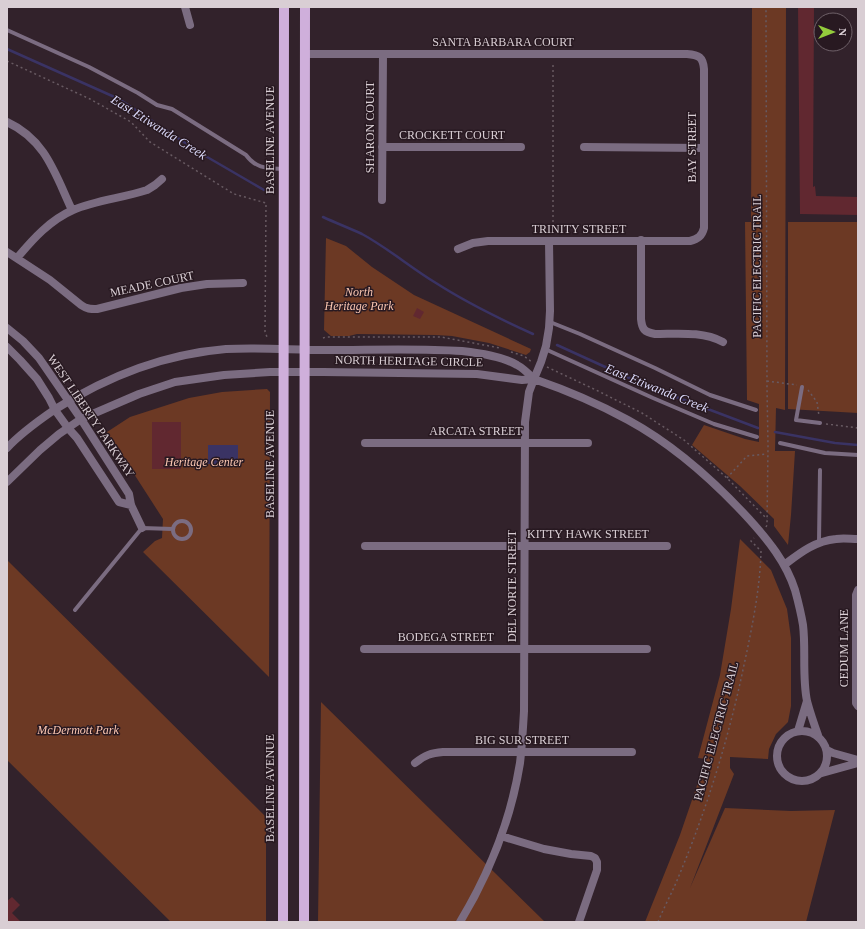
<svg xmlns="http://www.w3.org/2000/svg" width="865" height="929" font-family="Georgia,serif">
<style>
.green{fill:#6c3924}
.water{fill:#3a3364}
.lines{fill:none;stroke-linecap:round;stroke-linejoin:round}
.stream{stroke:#3a3364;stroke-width:2.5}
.building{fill:#612830}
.path{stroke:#685a62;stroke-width:1.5;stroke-dasharray:2 3;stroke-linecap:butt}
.service{stroke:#7b6c81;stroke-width:4}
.minor{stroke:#7b6c81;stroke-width:8}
.tertiary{stroke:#7b6c81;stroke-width:8}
.primary{stroke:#cfafdb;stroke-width:10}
.labels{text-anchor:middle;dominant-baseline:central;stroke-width:3;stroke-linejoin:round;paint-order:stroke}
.street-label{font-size:12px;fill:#d9ced4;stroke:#281921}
.park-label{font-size:12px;font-style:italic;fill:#fcc7b2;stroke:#281921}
.water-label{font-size:13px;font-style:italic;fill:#dbd9fa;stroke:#281921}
</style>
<rect width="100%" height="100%" fill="#32222b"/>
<path class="green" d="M752 7H786L785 410 776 408 775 451H795L791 515 788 545 774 526V519L740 486 692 445 704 425 745 439 759 442V404L747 400 745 222H751Z
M788 222H858V413L788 409Z
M326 238 346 246 372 267 414 295 531 349 530 352 526 355 489 343 452 336 436 335 357 334 349 336H331L324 330Z
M267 389 270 392 269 677 143 552 155 541 162 538 163 519 107 432 130 417 189 398 222 392Z
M740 539 771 570 787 609 791 638V706L788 722 776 734 769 749 768 759 730 757V768L734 774 690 888 725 808 791 811 835 810 806 922H645L680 835 706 759 698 758 720 675 731 609Z
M7 560 266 817V922H171L7 760Z
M321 702 545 922H318Z"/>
<path class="water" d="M208 445H238V464H208Z"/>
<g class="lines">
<path class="stream" d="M7 49 119 99 202 154 264 190
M323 217C336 223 349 228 362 234 388 248 411 268 436 283 467 303 500 319 533 334
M557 345 647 386 758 428
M775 432 835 443 858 445"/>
</g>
<path class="building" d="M798 7H814L813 187 815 186 816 196 858 197V215L800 214Z
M417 308 424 312 420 319 413 316Z
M152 422H181V469H152Z
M12 897 20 905 12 913 21 922H7V901Z"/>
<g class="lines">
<path class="path" d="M7 61 90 99 131 122 150 142 234 194 266 203 265 332 267 337
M553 232V62
M323 338 326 337H441L500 348
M511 352 524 356 532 362
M547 367 596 390 642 413 684 440 727 478 767 519
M767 381 797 385
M808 390 817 402 819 416
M826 424 858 428
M727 478 747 456 767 454
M766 527 767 525 768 446 767 387 766 7
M658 922C664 907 672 893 678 878 707 809 729 737 744 665 752 628 760 589 761 551L751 541 754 538"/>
<path class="service" d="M7 30 89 67 138 93 157 105 172 109 246 155C256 169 268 168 283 169
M550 322 580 334 655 368 710 395 756 410
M545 349 653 398 714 424 757 437
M802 387 796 420 820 423
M780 443 825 453 858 455
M173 530a9 9 0 1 1 18 0a9 9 0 1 1-18 0Z
M819 542 820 470
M75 610 142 528 173 529"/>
<path class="minor" d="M185 7 190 25
M305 54H687C699 55 703 57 704 69V228C702 236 698 239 690 241H488L473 243 458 249
M7 122C46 140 55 174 72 210
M382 147H521
M584 147 704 148
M382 200 383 54
M641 240V319C642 329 644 332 655 334 678 334 702 331 723 342
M7 252 50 280 81 305C87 309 90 309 97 309L181 288 207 284 243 283
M17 258C33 239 50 220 73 210 96 200 123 198 147 190L155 185 162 179
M534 379C566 390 597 403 628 420 674 445 714 481 749 519 768 540 786 562 795 590 798 601 801 613 803 625 806 649 802 677 807 701 810 712 814 724 818 735
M81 419 129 494 131 505 142 528
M68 428 77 438 119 502 131 505
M365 443H588
M365 546H667
M784 565C800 553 815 541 836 539 843 538 851 539 858 539
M858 590 856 595V703L858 706
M364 649H647
M777 756a25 25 0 1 1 50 0a25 25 0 1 1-50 0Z
M798 731 807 701
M827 750 833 753 858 760
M415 763C425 755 431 753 443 752H632
M822 773 858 763
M501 836 544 849 571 854 591 856 595 858 597 862V870L579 922
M460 922C489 874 511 819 520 763 522 746 523 728 524 711L525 422 529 392 534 379 541 362 546 346 549 328 550 311 549 241"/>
<path class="tertiary" d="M7 328 23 341 39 358 81 419
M7 347 20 360 37 379 49 398 55 410 68 428
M7 448C21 433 38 421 54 410 106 377 165 354 226 349 260 347 293 350 326 350 371 350 417 348 462 351 479 353 502 356 517 365 523 368 528 373 534 379
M7 482 40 450 59 434 81 419 139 394 175 382 224 375 270 372H323L477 374 522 380 534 379"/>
<path class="primary" d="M283 922 284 7
M304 922 305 7"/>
</g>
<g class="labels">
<g class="street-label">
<text x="503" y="42">SANTA BARBARA COURT</text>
<text transform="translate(370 127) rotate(-90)">SHARON COURT</text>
<text x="452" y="135">CROCKETT COURT</text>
<text transform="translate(270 140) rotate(-90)">BASELINE AVENUE</text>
<text transform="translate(692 147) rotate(-90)">BAY STREET</text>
<text x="579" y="229">TRINITY STREET</text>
<text transform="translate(757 266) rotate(-90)">PACIFIC ELECTRIC TRAIL</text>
<text transform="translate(152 284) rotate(-12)">MEADE COURT</text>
<text transform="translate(409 361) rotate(1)">NORTH HERITAGE CIRCLE</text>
<text transform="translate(91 416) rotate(56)">WEST LIBERTY PARKWAY</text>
<text x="476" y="431">ARCATA STREET</text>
<text transform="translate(270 464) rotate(-90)">BASELINE AVENUE</text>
<text x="588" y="534">KITTY HAWK STREET</text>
<text transform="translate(512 586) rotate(-90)">DEL NORTE STREET</text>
<text x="446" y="637">BODEGA STREET</text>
<text transform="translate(844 648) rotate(-90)">CEDUM LANE</text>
<text transform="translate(716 731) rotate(-75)">PACIFIC ELECTRIC TRAIL</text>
<text x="522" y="740">BIG SUR STREET</text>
<text transform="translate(270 788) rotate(-90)">BASELINE AVENUE</text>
</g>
<g class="park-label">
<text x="359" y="292">North<tspan x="359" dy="14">Heritage Park</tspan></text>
<text x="204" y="462">Heritage Center</text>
<text x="78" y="730">McDermott Park</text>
</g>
<g class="water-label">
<text transform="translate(159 127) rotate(32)">East Etiwanda Creek</text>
<text transform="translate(657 388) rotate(22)">East Etiwanda Creek</text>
</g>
</g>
<rect width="865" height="929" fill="none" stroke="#d9ced4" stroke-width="16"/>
<g transform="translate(833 32) rotate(90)"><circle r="19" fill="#281921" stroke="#6f6169"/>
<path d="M0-3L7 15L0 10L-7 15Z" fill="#94cc3c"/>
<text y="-6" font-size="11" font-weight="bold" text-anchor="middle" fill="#d9ced4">N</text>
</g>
</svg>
